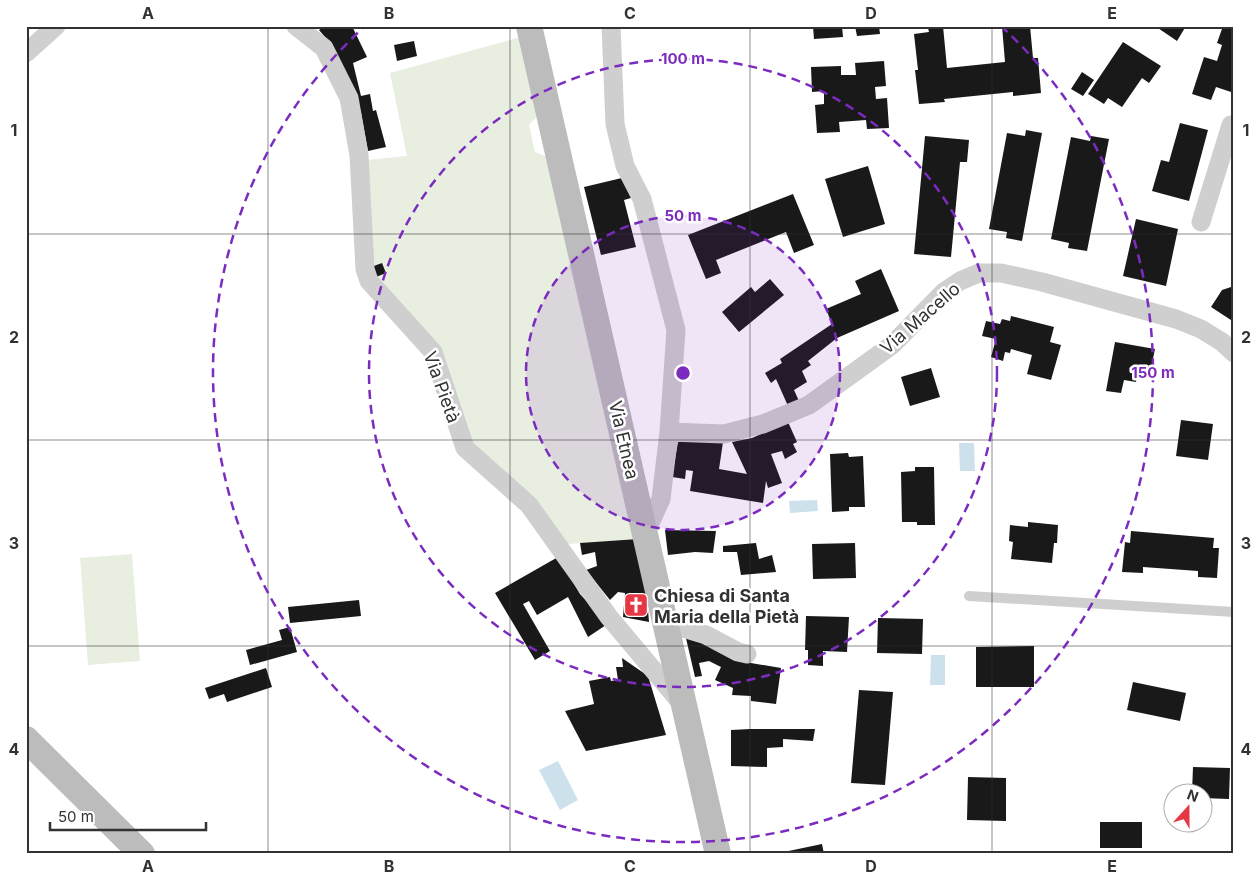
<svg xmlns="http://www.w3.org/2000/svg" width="1260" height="880" font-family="Inter,sans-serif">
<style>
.green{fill:#e8eee0}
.water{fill:#cde1ed}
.building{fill:#191919}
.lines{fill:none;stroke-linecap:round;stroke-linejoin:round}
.lane{stroke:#cfcfcf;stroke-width:10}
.street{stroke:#cfcfcf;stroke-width:19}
.secondary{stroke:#bcbcbc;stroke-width:26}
.grid{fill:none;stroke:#323232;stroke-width:1;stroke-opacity:0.55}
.ring{fill:none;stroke:#7b2cbf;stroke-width:2.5;stroke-dasharray:9 6}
.labels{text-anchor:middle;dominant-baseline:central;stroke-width:5;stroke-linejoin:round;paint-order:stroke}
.street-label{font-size:18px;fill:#323232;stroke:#fff}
.poi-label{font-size:18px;font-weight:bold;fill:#323232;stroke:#fff;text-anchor:start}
.centre{fill:#7b2cbf;stroke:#fff;stroke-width:2.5}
.ring-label{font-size:15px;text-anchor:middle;font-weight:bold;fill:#7b2cbf;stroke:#fff;stroke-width:5;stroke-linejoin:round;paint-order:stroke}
.neatline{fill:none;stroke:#323232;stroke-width:2}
.grid-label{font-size:16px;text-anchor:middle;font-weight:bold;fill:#323232}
</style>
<rect width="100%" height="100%" fill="#fff"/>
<path class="green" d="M521 37 538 115 529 125 535 152 548 157 638 539 568 544 473 447 440 353 376 277 371 267 367 160 407 156 390 73Z
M132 554 140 661 88 665 80 558Z"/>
<path class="water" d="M959 443H974L975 471H960Z
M817 500 818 511 790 513 789 501Z
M931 655H945V685H930Z
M558 761 578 800 560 810 539 770Z"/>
<path class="building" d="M325 26H352L367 57 353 63 361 96 370 94 373 111 376 110 386 147 368 151 361 113 356 97 330 43 319 30Z
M813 26H842L843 37 814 39Z
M855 26H879L880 34 857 36Z
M943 26 947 68 1005 62 1002 26H1030L1033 58H1038L1041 93 1013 96V92L944 99 945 102 919 104 915 70H918L914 34 929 32 928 28Z
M1155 26H1186L1177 41Z
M1223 26 1229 28 1230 26H1234V93L1216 87 1211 100 1192 94 1204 57 1217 61 1222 45 1217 43Z
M414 41 417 56 397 61 394 45Z
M1123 42 1161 66 1149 83 1142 78 1122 107 1108 98 1104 104 1088 94Z
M884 61 886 86 875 87 876 99 887 98 889 128 867 129 866 120 839 122 840 132 817 133 815 105 824 104V91L812 92 811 67 841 66V75H856L855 63Z
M1082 72 1094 80 1083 96 1071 89Z
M1180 123 1208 130 1189 201 1152 191 1161 160 1169 162Z
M1026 130 1042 133 1022 241 1006 238 1007 232 989 229 1007 133 1025 136Z
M925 136 969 140 967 162H960L951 257 914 254Z
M1091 136 1109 139 1087 251 1068 248 1069 243 1051 239 1071 137 1090 141Z
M868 166 885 224 843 237 825 179Z
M626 177 631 198 624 200 636 247 601 255 584 187Z
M793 194 814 245 794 253 786 232 716 260 721 273 706 279 688 235Z
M1136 219 1178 229 1166 286 1123 276Z
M382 263 386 273 376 277 371 267Z
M881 269 899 311 837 338 808 361 811 365 802 371 807 382 794 390 799 401 788 406 776 379 771 383 765 373 782 363 780 359 832 324 826 309 861 294 855 281Z
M770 279 784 295 739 332 722 312 751 287 755 292Z
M1234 286V322L1211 307 1222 290Z
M1011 316 1054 327 1050 342 1061 345 1051 380 1027 374 1032 355 1011 349 1010 353 1005 352 1003 361 991 357 996 339 982 336 986 321 1000 324 1002 319 1010 321Z
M1115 342 1155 349 1151 368 1139 365 1136 382 1124 380 1121 393 1106 391Z
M931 368 940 397 910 406 901 377Z
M1181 420 1213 424 1208 460 1176 456Z
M788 422 797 442 793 444 797 452 785 459 782 451 771 454 782 483 768 488 766 481 763 503 690 491 693 471 686 470 685 479 672 477 678 442H723L719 469 747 474 732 442 752 438Z
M848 453 849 457 863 456 865 507H849V511L832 512 830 454Z
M915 467H934L935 525H917V522H902L901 472 915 471Z
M1028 522 1058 525 1057 543H1054L1052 563 1011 559 1013 542 1009 541 1010 525 1028 527Z
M665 530 716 531 713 553 695 552 668 555Z
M1131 531 1214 538 1213 548H1219L1217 578 1198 577V571L1143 567V573L1122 572 1125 542 1130 543Z
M638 539 646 585 649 622 623 617 625 593 618 592 610 600 586 570 597 566 595 552 582 555 580 543Z
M756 543 759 559 772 555 776 572 741 575 737 552H723V546Z
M855 543 856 578 813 579 812 544Z
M558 557 580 594 593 608 606 625 588 637 568 597 537 615 529 601 523 604 550 651 535 660 495 593Z
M359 600 361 616 290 623 288 607Z
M806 616 849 617 847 652 823 651V666L808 665V650H805Z
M878 618 923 619 922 654 877 653Z
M290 627 297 652 250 665 246 650 282 640 279 630Z
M685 634 739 661 781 668 776 704 751 701V696L732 695 733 688 715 680 721 667 709 661 699 663 702 676 695 677Z
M1034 646V687H976V647Z
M622 658 648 676 666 735 586 751 565 711 594 704 589 681 610 677 611 681 618 680 616 667H623Z
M266 668 272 687 227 702 224 694 209 699 205 688Z
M1133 682 1186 693 1180 721 1127 710Z
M859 690 893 692 885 785 851 783Z
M750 729H815L813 741 783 739V747L767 748V767L731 766V730Z
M1193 767 1230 768 1229 799 1202 798V792H1192Z
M968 777 1006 778V821L967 820Z
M1100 822H1142V848H1100Z
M822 844 824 854H779V853Z"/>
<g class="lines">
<path class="lane" d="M969 596 1234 612"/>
<path class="street" d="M296 26 324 48 349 98 359 155 365 269 369 281 433 352 465 448 529 505 609 617 681 703
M611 26 615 124 625 166 642 199 676 330 669 432 661 499 646 532
M26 53 56 26
M1201 222 1231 125H1234
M669 432 724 434 763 424 809 405 892 345 944 292 960 281 979 273H1001L1042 282 1176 319 1201 329 1222 342 1234 353
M666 623 706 635 738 652 747 654"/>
<path class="secondary" d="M529 26 718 854
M26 739 142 854"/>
</g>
<path class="grid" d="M268 26V854M510 26V854M750 26V854M992 26V854M26 234H1234M26 440H1234M26 646H1234"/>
<circle cx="683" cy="373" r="157" fill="#7b2cbf" fill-opacity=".12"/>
<g class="ring">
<circle cx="683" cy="373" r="157"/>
<circle cx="683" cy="373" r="314"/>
<path d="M1001 26A470 470 0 1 1 365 26"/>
</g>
<defs>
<symbol id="church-square" viewBox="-11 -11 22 22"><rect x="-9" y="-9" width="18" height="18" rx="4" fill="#e53744" stroke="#fff"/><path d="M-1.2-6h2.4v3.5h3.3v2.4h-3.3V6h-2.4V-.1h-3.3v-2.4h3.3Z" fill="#fff"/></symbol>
</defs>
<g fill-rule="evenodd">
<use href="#church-square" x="622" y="591" width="28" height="28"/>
</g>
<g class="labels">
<g class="street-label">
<text transform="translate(920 318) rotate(-41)">Via Macello</text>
<text transform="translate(442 387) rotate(70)">Via Pietà</text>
<text transform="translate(624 440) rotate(77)">Via Etnea</text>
</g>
<g class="poi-label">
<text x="654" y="595">Chiesa di Santa<tspan x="654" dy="21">Maria della Pietà</tspan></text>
</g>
</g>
<circle cx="683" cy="373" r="8" class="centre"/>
<g class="ring-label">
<text x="683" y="64">100 m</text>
<text x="683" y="221">50 m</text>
<text x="1153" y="378">150 m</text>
</g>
<rect width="1260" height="880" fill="none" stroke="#ffffff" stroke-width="55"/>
<g transform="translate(1188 808) rotate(21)"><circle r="24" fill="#ffffff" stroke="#adadad"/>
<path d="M0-4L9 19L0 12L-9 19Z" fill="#e53744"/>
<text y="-8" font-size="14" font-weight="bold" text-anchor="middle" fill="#323232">N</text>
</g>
<path d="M50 822v8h156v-8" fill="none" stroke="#323232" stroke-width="2.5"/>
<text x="58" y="822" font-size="15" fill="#323232" stroke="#ffffff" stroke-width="4" paint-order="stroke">50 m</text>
<rect x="28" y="28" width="1204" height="824" class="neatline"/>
<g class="grid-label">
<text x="148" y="19">A</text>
<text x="389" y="19">B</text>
<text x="630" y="19">C</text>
<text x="871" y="19">D</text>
<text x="1112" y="19">E</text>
<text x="14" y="136">1</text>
<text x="1246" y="136">1</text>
<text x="14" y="343">2</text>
<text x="1246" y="343">2</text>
<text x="14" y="549">3</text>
<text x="1246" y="549">3</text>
<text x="14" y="755">4</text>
<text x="1246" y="755">4</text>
<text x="148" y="872">A</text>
<text x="389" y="872">B</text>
<text x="630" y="872">C</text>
<text x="871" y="872">D</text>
<text x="1112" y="872">E</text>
</g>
</svg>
